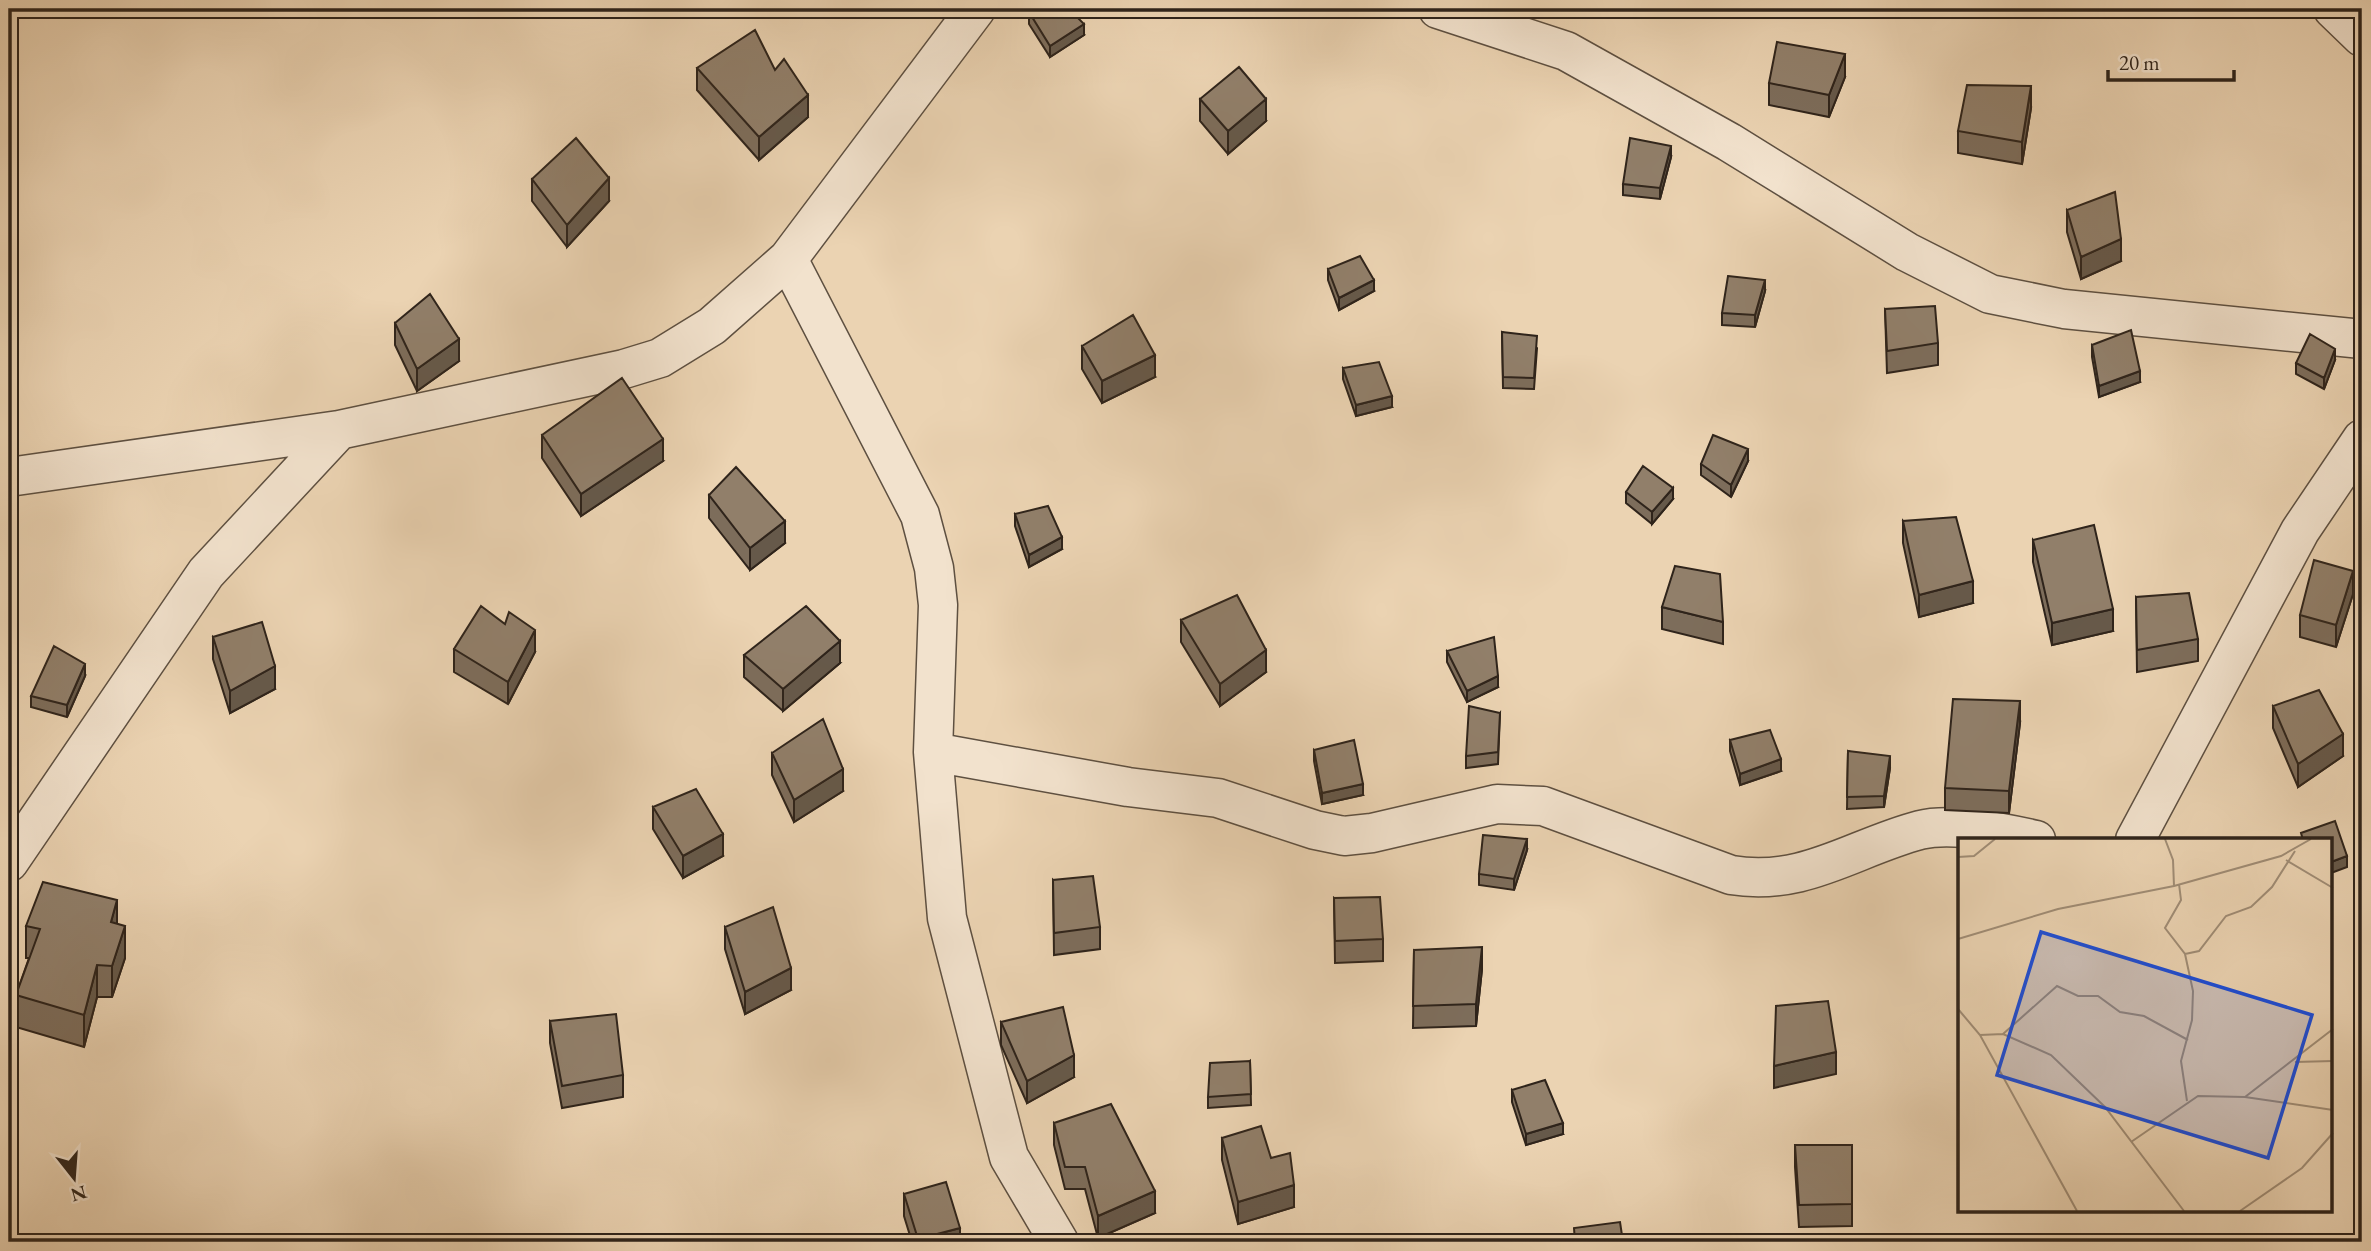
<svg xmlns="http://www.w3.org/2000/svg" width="2371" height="1251" font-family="'EB Garamond',serif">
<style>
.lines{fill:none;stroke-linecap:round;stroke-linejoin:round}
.minor-casing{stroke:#5e5041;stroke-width:41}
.minor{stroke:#f2e2cd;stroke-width:38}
.wall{fill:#7d6d5b;stroke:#2f241b;stroke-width:2}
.shaded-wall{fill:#66594a;stroke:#2f241b;stroke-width:2}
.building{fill:#917f6a;stroke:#2f241b;stroke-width:2}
.inset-road{fill:none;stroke:#a08d76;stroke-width:2}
.view{fill:#1d4ed8;fill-opacity:0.15;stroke:#1d4ed8;stroke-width:3.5}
.inset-edge{fill:none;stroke:#2f241b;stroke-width:3.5}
</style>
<rect width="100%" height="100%" fill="#ebd3b2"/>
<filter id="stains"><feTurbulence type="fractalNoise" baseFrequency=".00286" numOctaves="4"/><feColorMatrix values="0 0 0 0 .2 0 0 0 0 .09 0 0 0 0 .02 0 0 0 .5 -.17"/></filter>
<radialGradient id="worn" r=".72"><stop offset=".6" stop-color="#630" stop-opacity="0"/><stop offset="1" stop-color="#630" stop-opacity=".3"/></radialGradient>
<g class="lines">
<defs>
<path id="minor" d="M1438 9 1566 51 1729 142 1907 252 1990 294 2064 309 2362 339
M2333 9 2362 37
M788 259 920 515 934 568 938 605 933 752 947 918 1009 1157 1059 1242
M9 477 339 430
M933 752 1128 787 1218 798 1315 830 1344 836 1372 833 1497 804 1543 806 1731 875C1805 887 1852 848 1920 830 1952 822 2005 833 2036 840
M2135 840 2300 531 2362 439
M9 862 206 573 339 430 624 369 660 358 712 326 788 259 976 9"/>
</defs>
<use href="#minor" class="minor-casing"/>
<use href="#minor" class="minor"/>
</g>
<path class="wall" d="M1029 12 1084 35 1050 57 1029 24Z
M697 68 775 70 808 117 759 160 697 90Z
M1845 77 1829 117 1769 105V83Z
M1200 99 1266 121 1228 154 1200 121Z
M2031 108 2022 164 1958 153V131Z
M1671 157 1660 199 1623 195V184Z
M532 179 609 201 567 247 532 201Z
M2067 210 2121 261 2081 279 2067 232Z
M1328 269 1374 291 1339 310 1328 280Z
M1765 291 1755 327 1722 325V313Z
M1885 309 1938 343V365L1887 373Z
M395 323 459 361 417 391 395 345Z
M1502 332 1537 348 1534 389 1503 388Z
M2092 345 2140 382 2099 397 2092 357Z
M1082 346 1155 377 1102 403 1082 369Z
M2335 360 2324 389 2296 374V363Z
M1343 368 1392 407 1356 416 1343 379Z
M542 435 663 461 581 516 542 458Z
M1748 461 1731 497 1701 475V464Z
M1626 492 1673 499 1652 524 1626 503Z
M709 495 785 543 750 570 709 518Z
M1015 514 1062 549 1029 567 1015 526Z
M1903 521 1973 603 1919 617 1903 543Z
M2033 540 2113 631 2052 645 2033 562Z
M2353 594 2336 647 2300 637V615Z
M2136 597 2198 639V661L2137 672Z
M1662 607 1723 622V644L1662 629Z
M1181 620 1266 672 1220 706 1181 642Z
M213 637 275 689 230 713 213 659Z
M454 649 535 652 508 704 454 672Z
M1447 651 1498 687 1467 702 1447 662Z
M744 655 840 663 783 711 744 677Z
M85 676 67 717 31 707V696Z
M2273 706 2343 756 2298 787 2273 728Z
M1500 713 1498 764 1466 768V756Z
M2020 723 2009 813 1945 810V788Z
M1730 740 1781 771 1740 785 1730 751Z
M1314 750 1363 795 1322 804 1314 761Z
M1848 751 1890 768 1884 807 1847 809Z
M772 753 843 791 794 822 772 775Z
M653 807 723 856 683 878 653 829Z
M1527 850 1514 890 1479 885V874Z
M1053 880 1100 927V949L1054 955Z
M1334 898 1383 939V961L1335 963Z
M117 924 125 958 112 997H97L84 1047 16 1027V995L29 958H26V926Z
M725 927 791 990 745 1014 725 949Z
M1414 950 1482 969 1476 1026 1413 1028Z
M550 1021 623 1075V1097L562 1108 550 1043Z
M1001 1022 1074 1077 1027 1103 1001 1045Z
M1250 1061 1251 1105 1208 1108V1097Z
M1512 1090 1563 1134 1526 1145 1512 1102Z
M1054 1123 1155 1213 1098 1238 1085 1189H1065L1054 1145Z
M1222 1138 1271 1158 1294 1207 1238 1224 1222 1160Z
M1795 1145H1852V1226L1799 1227 1795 1167Z
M904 1194 960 1242H912L904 1216Z"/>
<path class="shaded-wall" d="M1084 24V35L1050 57V46Z
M1845 54V77L1829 117V95Z
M2031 86V108L2022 164V142Z
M808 95V117L759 160V137Z
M1266 99V121L1228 154V131Z
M1671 146V157L1660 199V188Z
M609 178V201L567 247V225Z
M2121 239V261L2081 279V257Z
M1374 280V291L1339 310V298Z
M1765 280V291L1755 327V315Z
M459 339V361L417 391V369Z
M2335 349V360L2324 389V378Z
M1155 355V377L1102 403V381Z
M2140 371V382L2099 397V386Z
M1392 396V407L1356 416V405Z
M663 439V461L581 516V494Z
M1748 449V461L1731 497V485Z
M1673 488V499L1652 524V512Z
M785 521V543L750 570V548Z
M1062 537V549L1029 567V555Z
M2353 571V594L2336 647V625Z
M1973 581V603L1919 617V595Z
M2113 609V631L2052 645V623Z
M535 630V652L508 704V682Z
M840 641V663L783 711V689Z
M1266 650V672L1220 706V684Z
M85 664V676L67 717V705Z
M275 666V689L230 713V691Z
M1498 676V687L1467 702V691Z
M2020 701V723L2009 813V791Z
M2343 734V756L2298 787V764Z
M1890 756V768L1884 807V796Z
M1781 759V771L1740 785V774Z
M843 769V791L794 822V800Z
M1363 784V795L1322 804V793Z
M723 834V856L683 878V856Z
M1527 839V850L1514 890V879Z
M2347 856V867L2331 873V862Z
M117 900V932L111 922Z
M125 926V958L112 997V966Z
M1482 947V969L1476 1026V1004Z
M97 965V997L84 1047V1015Z
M791 968V990L745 1014V992Z
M1836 1052V1074L1774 1088V1066Z
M1074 1055V1077L1027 1103V1081Z
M1563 1123V1134L1526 1145V1134Z
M1294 1185V1207L1238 1224V1202Z
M1155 1191V1213L1098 1238V1216Z
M960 1228V1242H918V1239Z"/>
<path class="building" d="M1034 9H1069L1084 24 1050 46 1029 12Z
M755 30 775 70 784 59 808 95 759 137 697 68Z
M1777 42 1845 54 1829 95 1769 83Z
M1239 67 1266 99 1228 131 1200 99Z
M1967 85 2031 86 2022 142 1958 131Z
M576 138 609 178 567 225 532 179Z
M1630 138 1671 146 1660 188 1623 184Z
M2115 192 2121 239 2081 257 2067 210Z
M1360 256 1374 280 1339 298 1328 269Z
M1728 276 1765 280 1755 315 1722 313Z
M430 294 459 339 417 369 395 323Z
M1935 306 1938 343 1887 351 1885 309Z
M1133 315 1155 355 1102 381 1082 346Z
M2131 330 2140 371 2099 386 2092 345Z
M1502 332 1537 336 1534 378 1503 377Z
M2310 334 2335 349 2324 378 2296 363Z
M1379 362 1392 396 1356 405 1343 368Z
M622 378 663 439 581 494 542 435Z
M1713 435 1748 449 1731 485 1701 464Z
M1643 466 1673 488 1652 512 1626 492Z
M736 467 785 521 750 548 709 495Z
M1048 506 1062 537 1029 555 1015 514Z
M1956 517 1973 581 1919 595 1903 521Z
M2094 525 2113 609 2052 623 2033 540Z
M2314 560 2353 571 2336 625 2300 615Z
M1675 566 1720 574 1723 622 1662 607Z
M2189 593 2198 639 2137 650 2136 597Z
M1237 595 1266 650 1220 684 1181 620Z
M481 606 505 624 509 612 535 630 508 682 454 649Z
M806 606 840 641 783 689 744 655Z
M262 622 275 666 230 691 213 637Z
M1494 637 1498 676 1467 691 1447 651Z
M54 646 85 664 67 705 31 696Z
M2319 690 2343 734 2298 764 2273 706Z
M1953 699 2020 701 2009 791 1945 788Z
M1469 706 1500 713 1498 752 1466 756Z
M823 719 843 769 794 800 772 753Z
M1770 730 1781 759 1740 774 1730 740Z
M1354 740 1363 784 1322 793 1314 750Z
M1848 751 1890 756 1884 796 1847 797Z
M696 789 723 834 683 856 653 807Z
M2335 821 2347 856 2331 862V840H2303L2301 833Z
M1483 835 1527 839 1514 879 1479 874Z
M1093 876 1100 927 1054 933 1053 880Z
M43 882 117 900 111 922 125 926 112 966 97 965 84 1015 16 995 40 929 26 926Z
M1380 897 1383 939 1335 941 1334 898Z
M773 907 791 968 745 992 725 927Z
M1482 947 1476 1004 1413 1006 1414 950Z
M1828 1001 1836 1052 1774 1066 1776 1006Z
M1063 1007 1074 1055 1027 1081 1001 1022Z
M616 1014 623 1075 562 1086 550 1021Z
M1250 1061 1251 1094 1208 1097 1210 1063Z
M1545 1080 1563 1123 1526 1134 1512 1090Z
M1111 1104 1155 1191 1098 1216 1085 1167H1065L1054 1123Z
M1261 1126 1271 1158 1290 1153 1294 1185 1238 1202 1222 1138Z
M1795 1145H1852V1204L1799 1205Z
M946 1182 960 1228 918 1239 904 1194Z
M1620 1222 1623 1242H1575L1574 1228Z"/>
<g transform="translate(1958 838)">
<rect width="374" height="374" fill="#ebd3b2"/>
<path class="inset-road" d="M207 1 215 22 216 48M0 19 16 18 37 1M328 22 375 50M221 46 223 62 207 90 227 116 235 153 234 182 223 223 229 263M0 101 100 71 216 48 323 18 353 1M227 116 241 113 268 78 293 69 314 49 337 13M0 171 22 197 119 373M45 196 99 148 120 158H140L162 174 186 178 230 202M22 197 45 196 93 217 147 269 226 373M337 224 375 223M287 259 375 272M173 304 240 258 287 259 375 191M282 373 344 330 375 295"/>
<path class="view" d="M83 94 354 177 310 320 39 237Z"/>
<rect width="374" height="374" class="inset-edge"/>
</g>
<rect width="2371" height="1251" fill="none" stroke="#ebd3b2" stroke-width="35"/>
<rect x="10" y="10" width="2350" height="1230" fill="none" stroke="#2f241b" stroke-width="3.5"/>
<rect x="18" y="18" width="2336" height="1216" fill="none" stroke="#2f241b" stroke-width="2"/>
<g transform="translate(74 1178) rotate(163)" stroke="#f2e2cd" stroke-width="5" paint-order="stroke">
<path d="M0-5L12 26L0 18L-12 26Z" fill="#2f241b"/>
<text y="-10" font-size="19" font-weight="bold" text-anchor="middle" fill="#2f241b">N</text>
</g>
<path d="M2108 70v10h126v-10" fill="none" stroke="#2f241b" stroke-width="3.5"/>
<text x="2119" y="70" font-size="21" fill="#2f241b" stroke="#f2e2cd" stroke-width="5" paint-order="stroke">20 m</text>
<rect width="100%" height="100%" filter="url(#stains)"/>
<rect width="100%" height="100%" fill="url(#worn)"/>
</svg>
